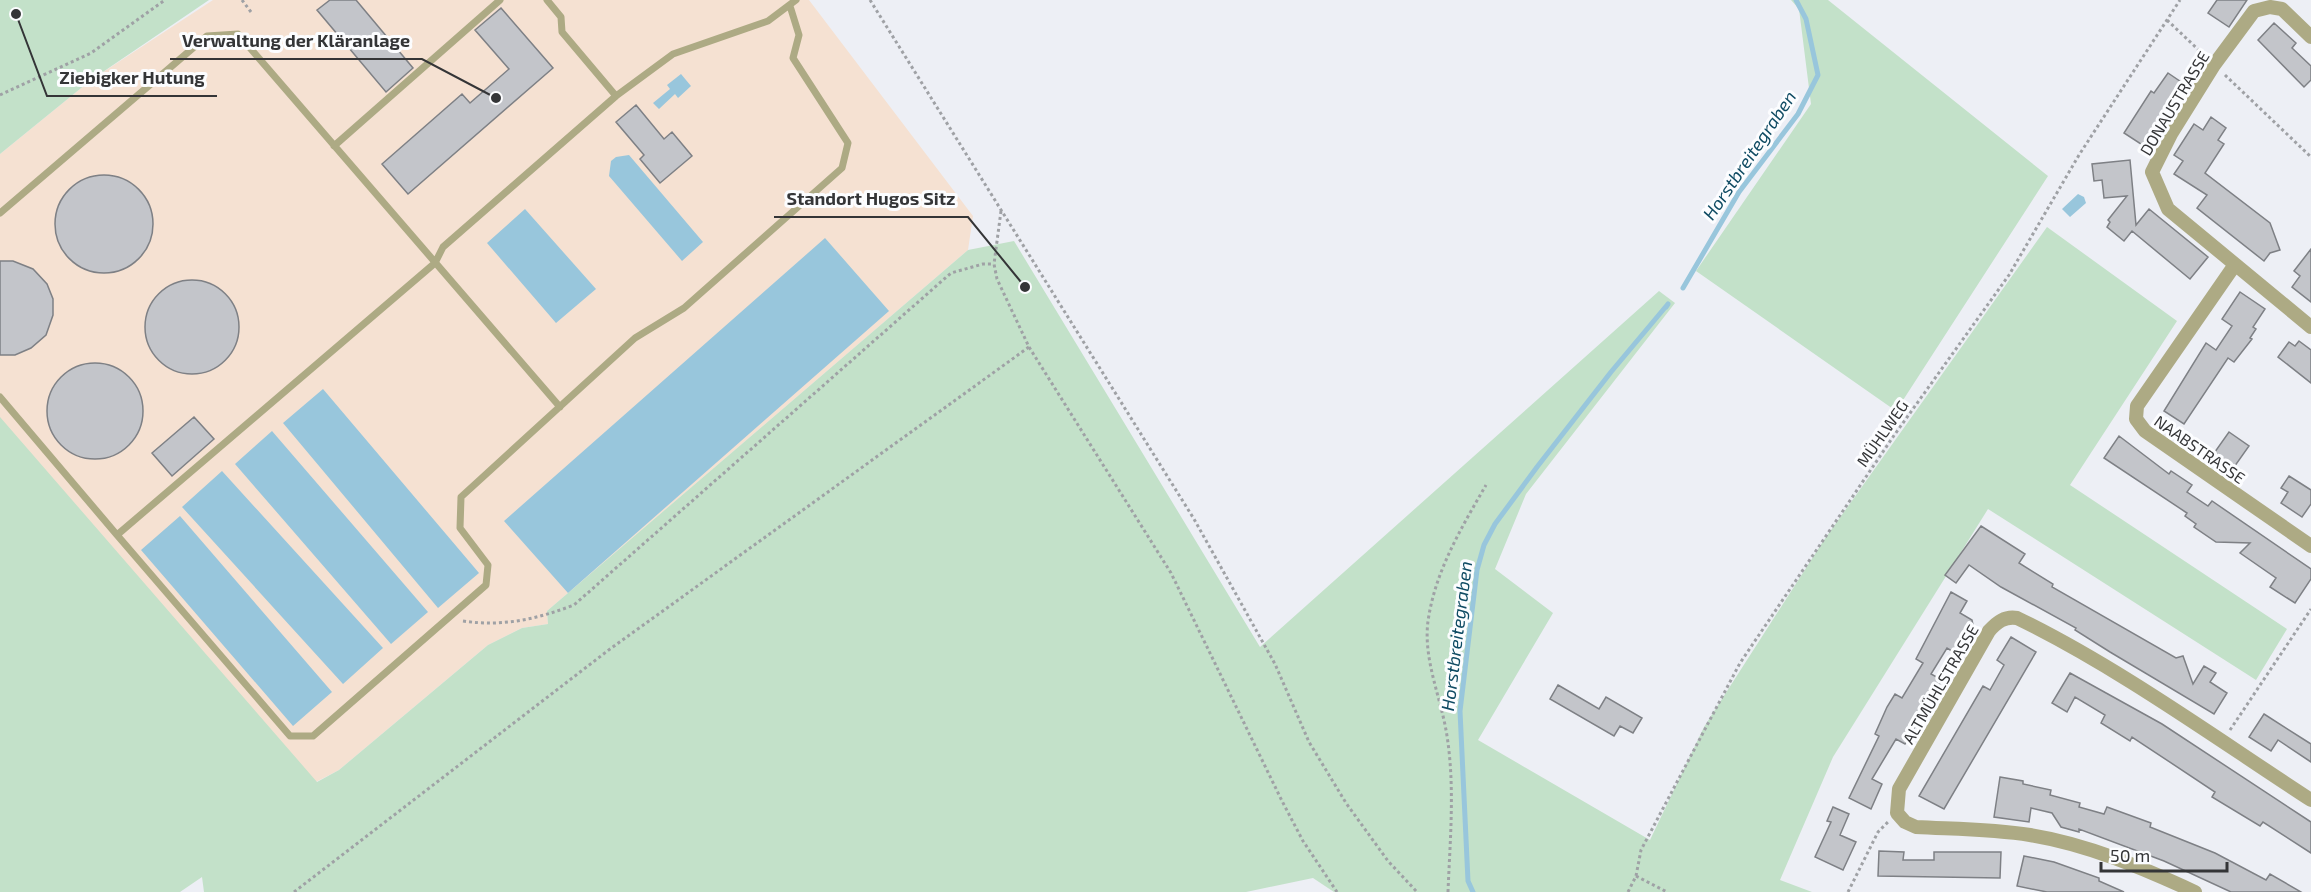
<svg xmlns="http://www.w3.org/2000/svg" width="2311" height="892" font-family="'Exo 2',sans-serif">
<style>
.industrial{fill:#f5e1d2}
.green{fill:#c3e1c9}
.water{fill:#98c6dc}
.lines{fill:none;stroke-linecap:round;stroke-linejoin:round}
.stream{stroke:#98c6dc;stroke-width:5}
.building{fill:#c3c5ca;stroke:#7e8085;stroke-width:1.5}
.path{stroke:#9fa1a5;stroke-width:3;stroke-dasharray:3 3;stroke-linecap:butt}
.lane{stroke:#adaa84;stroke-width:7}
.street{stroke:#adaa84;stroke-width:14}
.labels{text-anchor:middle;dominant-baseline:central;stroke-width:6;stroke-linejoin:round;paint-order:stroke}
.street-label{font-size:16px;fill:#343537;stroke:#fcfdff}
.water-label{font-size:18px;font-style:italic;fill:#0f4b63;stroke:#fcfdff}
.leader{fill:none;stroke:#343537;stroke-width:2}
.callout-dot{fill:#343537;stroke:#fcfdff;stroke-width:2}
.callout-label{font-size:18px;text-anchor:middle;font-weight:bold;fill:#343537;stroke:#fcfdff;stroke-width:6;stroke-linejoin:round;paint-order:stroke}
</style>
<rect width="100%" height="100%" fill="#edeff5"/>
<path class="industrial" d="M213 0H809L973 216 968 250 547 611 548 624 522 628 488 645 339 770 316 782 0 419V154L91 80Z"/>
<path class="green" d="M0 0H209L91 80 0 154Z
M1791 0H1828L2048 176 1896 411 1696 271 1811 104 1799 9Z
M2047 227 2177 321 2070 485 2287 629 2256 680 1988 509 1833 757 1780 880 1812 892H1334L1313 878 1246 892H204L202 877 180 892H0V417L317 782 339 770 488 645 522 628 548 624 547 611 968 250 1014 241 1260 647 1659 291 1675 303 1526 494 1495 569 1553 613 1478 740 1650 840 1704 727 1824 540Z"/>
<path class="water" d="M681 74 691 86 678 98 675 94 659 109 653 103 670 89 667 85Z
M629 155 703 242 682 261 609 176 611 161 616 157Z
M2078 194 2084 197 2086 203 2070 217 2062 209Z
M525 209 596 289 556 323 487 243Z
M825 238 889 311 568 593 504 521Z
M323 389 479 573 438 608 283 423Z
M272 431 428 612 391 644 235 464Z
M222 471 383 648 343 684 182 507Z
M180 516 332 692 293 726 141 550Z"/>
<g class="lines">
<path class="stream" d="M1683 288 1739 192 1798 114 1818 75 1806 19 1796 0
M1473 892 1468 881 1460 711 1477 570 1484 545 1495 524 1537 467 1611 372 1668 304 1666 307"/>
</g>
<path class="building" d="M330 0H356L413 68 386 92 317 10Z
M2217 0H2247L2229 27 2208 13Z
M501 8 553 68 408 194 382 164 462 94 470 103 509 69 475 30Z
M2274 23 2296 43 2292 48 2311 66V80L2304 87 2258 40Z
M2168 73 2187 86 2147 148 2124 133 2151 91 2154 93Z
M636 105 664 139 672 132 692 156 660 183 640 159 644 155 616 122Z
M2211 117 2226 128 2218 140 2224 144 2205 173 2270 223 2280 250 2270 253 2264 261 2197 208 2207 195 2174 174 2183 161 2174 155 2194 124 2203 130Z
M2130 160 2136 225 2149 209 2208 257 2190 279 2132 231 2124 241 2107 227 2110 222 2108 220 2127 196 2104 198 2102 180 2094 181 2092 164Z
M55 224a49 49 0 1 1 98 0a49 49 0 1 1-98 0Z
M2311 249V302L2292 287 2300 276 2294 271Z
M0 261H13L33 269 47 284 53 299V315L46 335 31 348 15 355H0Z
M145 327a47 47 0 1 1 94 0a47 47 0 1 1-94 0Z
M2240 292 2265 309 2253 327 2256 329 2250 338 2252 339 2234 362 2228 358 2184 424 2164 411 2206 343 2216 350 2232 326 2222 319Z
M2299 341 2311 350V383L2278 357 2289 342 2295 346Z
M47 411a48 48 0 1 1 96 0a48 48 0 1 1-96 0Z
M194 417 214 439 172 476 152 453Z
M2229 432 2249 446 2232 470 2212 456Z
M2119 436 2169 474 2171 471 2192 485 2187 492 2208 506 2212 501 2311 569V579L2295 603 2270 587 2276 578 2240 553 2250 543 2216 542 2194 527 2196 524 2185 516 2187 513 2104 458Z
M2289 476 2311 490V504L2302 517 2281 503 2288 492 2281 488Z
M1981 526 2025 554 2019 563 2053 584 2052 587 2176 658 2183 656 2193 684 2204 666 2216 673 2210 682 2227 693 2214 714 2110 652 2075 630 2076 628 2001 587 1969 565 1956 583 1945 575Z
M1951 592 1967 601 1960 613 1972 620 1974 630 1960 656 1947 648 1931 674 1942 680 1905 744 1896 739 1872 779 1882 784 1871 809 1849 798 1879 736 1875 734 1887 707 1895 694 1902 698 1923 663 1916 659Z
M2011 637 2036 652 1944 809 1919 796 1983 686 1990 690 2004 665 1997 660Z
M2070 673 2162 724 2311 822V853L2263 822 2260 826 2212 797 2215 792 2132 737 2130 741 2101 723 2105 715 2075 697 2067 712 2052 703Z
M1558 685 1599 709 1606 697 1642 718 1633 733 1620 726 1614 736 1550 699Z
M2264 714 2311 744V762L2278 740 2271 751 2249 737Z
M2000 777 2023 781V784L2051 790 2050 795 2080 803 2079 807 2104 814 2107 807 2151 823 2150 827 2215 853 2266 880 2270 874 2301 892H2231L2164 861 2079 829V832L2061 827 2052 813 2031 808 2029 822 1994 817Z
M1833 807 1849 814 1840 835 1856 842 1843 870 1815 857 1831 822 1827 821Z
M1879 851 1904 852 1903 860H1934V852H2001L2000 878 1878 876Z
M2024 856 2054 862 2099 878V881L2124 892H2047L2017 886Z"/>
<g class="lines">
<path class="path" d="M242 0 251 12
M870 0 1194 519 1275 664 1309 742 1346 803 1388 861 1417 892
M2167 20 2205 56
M2225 75 2311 157
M0 95 91 53 165 0
M1001 211 994 264 997 279 1029 347 1171 573 1282 801 1303 841 1337 892
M463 621C503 627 537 619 574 605L951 273 983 264H994
M2230 730 2311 609
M1636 876 1667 892
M294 892 610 649 1029 347
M1448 892C1450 840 1455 787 1447 736 1441 696 1421 656 1429 615 1437 568 1463 525 1486 485
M1628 892 1636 876 1641 850 1740 663 1895 434 2009 275 2079 155 2180 0
M1848 892 1878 832 1888 822"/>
<path class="lane" d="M547 0 561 17 562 32 616 96
M790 6 799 35 793 58 848 143 842 168 684 308 635 338 461 497 460 528 488 565 486 585 313 736H290L117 535 435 263 443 247 616 96 673 54 768 21 796 0
M334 146 500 0
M0 213 207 36 238 34 560 407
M0 397 117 535"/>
<path class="street" d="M2311 37 2282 9 2270 7 2254 11 2214 65 2171 134 2152 172 2168 209 2311 327
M2234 266 2137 406 2136 419 2145 431 2311 546
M2195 892C2143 868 2087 844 2030 835 1993 829 1954 829 1916 827L1905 822 1897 813 1899 789 1989 631C1997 622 2005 616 2017 618 2118 667 2217 739 2311 800"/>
</g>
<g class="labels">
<g class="street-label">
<text transform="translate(2174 103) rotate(-59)">DONAUSTRASSE</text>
<text transform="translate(1882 433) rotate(-55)">MÜHLWEG</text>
<text transform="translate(2200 449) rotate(35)">NAABSTRASSE</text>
<text transform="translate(1940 684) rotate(-60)">ALTMÜHLSTRASSE</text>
</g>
<g class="water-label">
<text transform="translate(1749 155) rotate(-56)">Horstbreitegraben</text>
<text transform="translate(1456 636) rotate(-83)">Horstbreitegraben</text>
</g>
</g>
<path class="leader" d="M496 98L422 59H170M16 14L47 96H217M1025 287L968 217H774"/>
<g class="callout-dot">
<circle cx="496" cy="98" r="6"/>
<circle cx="16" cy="14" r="6"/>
<circle cx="1025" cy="287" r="6"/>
</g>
<g class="callout-label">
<text x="296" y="47">Verwaltung der Kläranlage</text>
<text x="132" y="84">Ziebigker Hutung</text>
<text x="871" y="205">Standort Hugos Sitz</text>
</g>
<path d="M2101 862v9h126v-9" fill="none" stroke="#343537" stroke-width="3"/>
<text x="2110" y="862" font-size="18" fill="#343537" stroke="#fcfdff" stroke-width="4.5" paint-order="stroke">50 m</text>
</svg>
